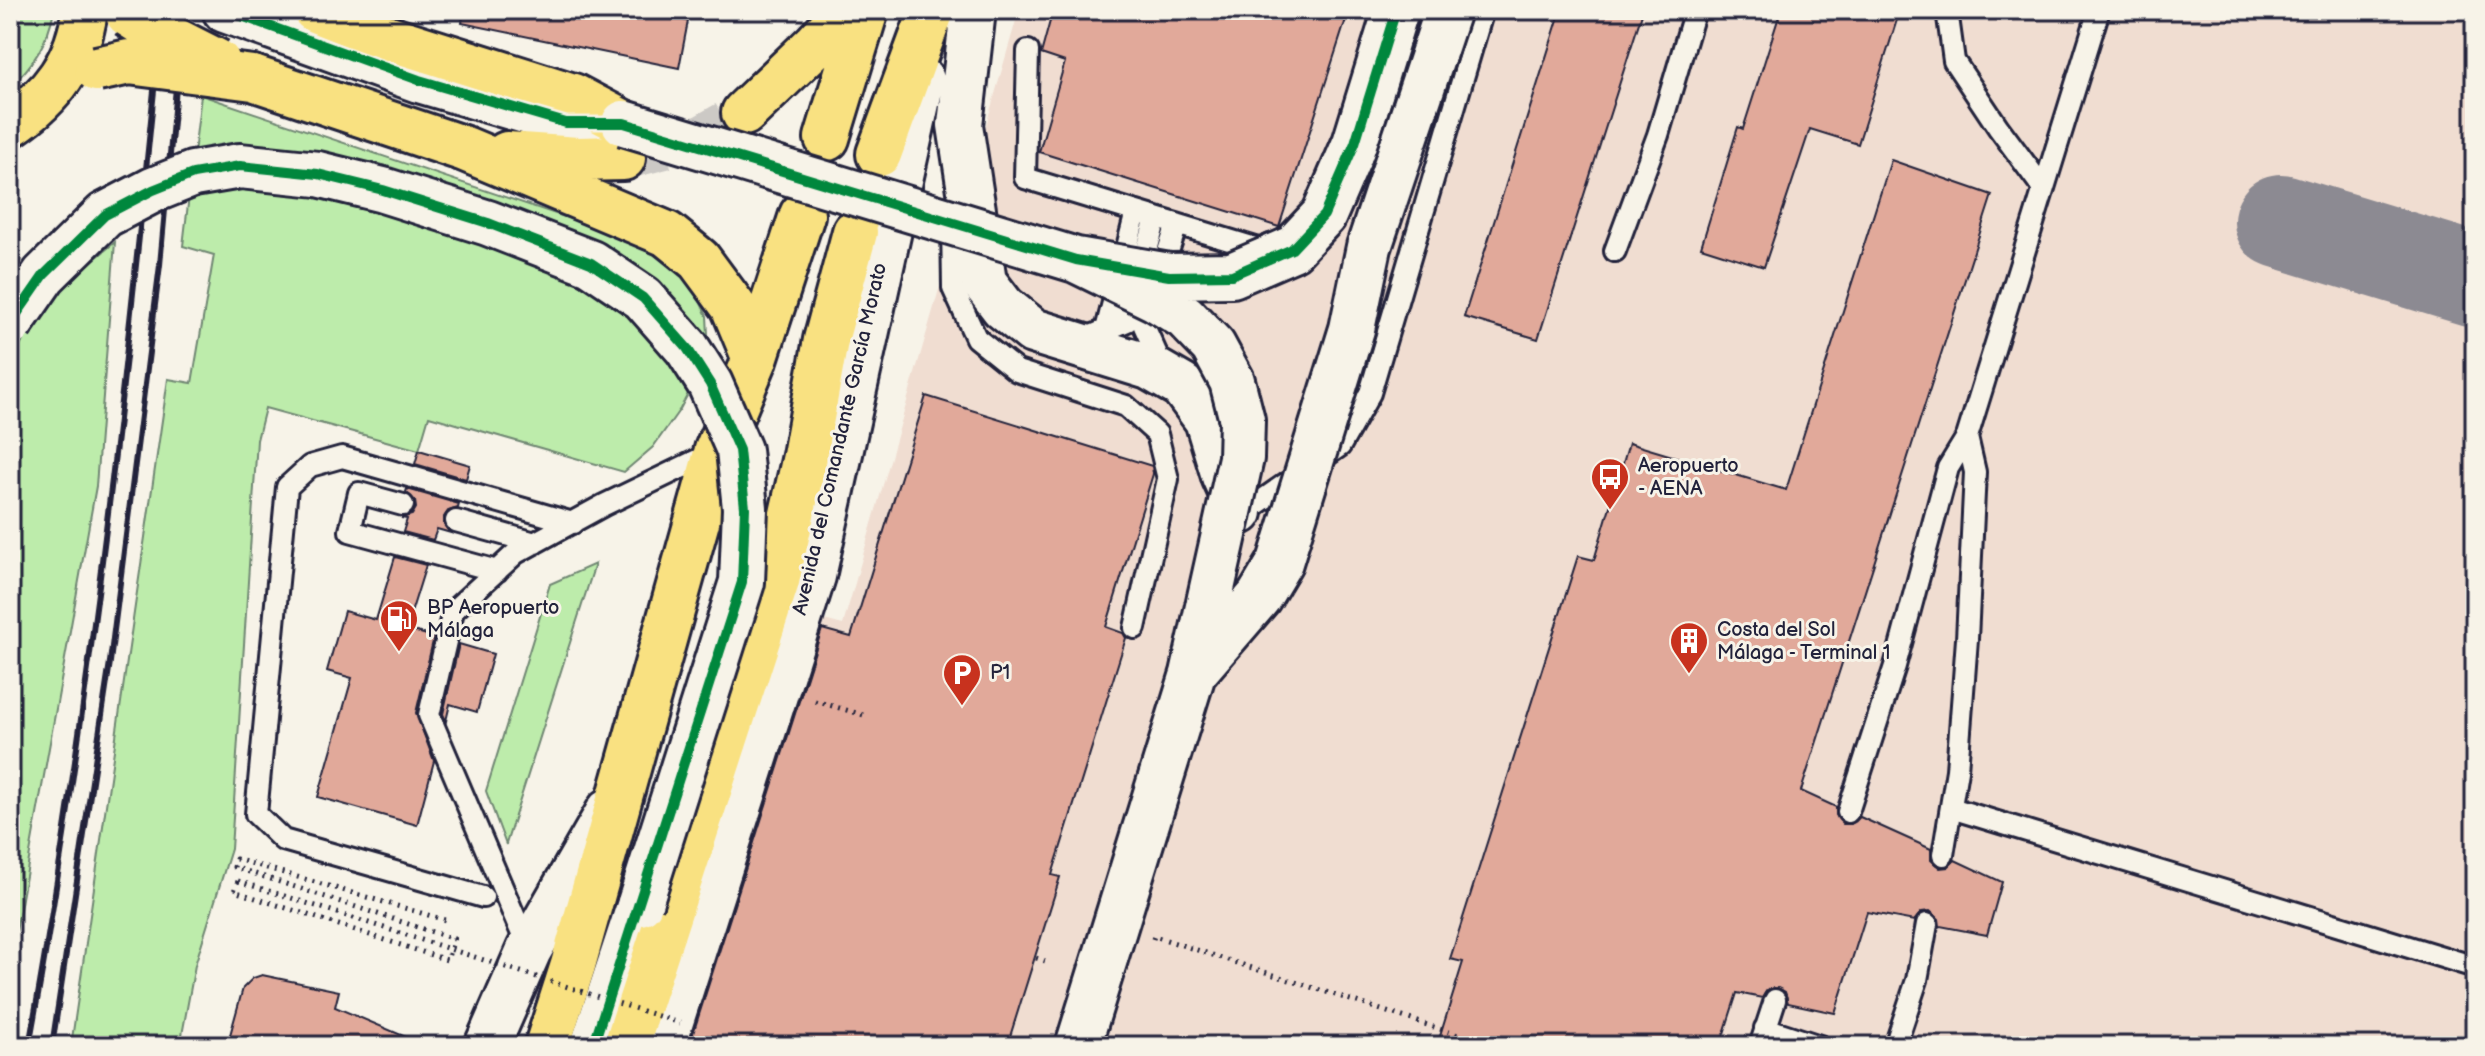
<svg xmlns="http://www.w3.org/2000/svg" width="2485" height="1056" font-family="'Balsamiq Sans',sans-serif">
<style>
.built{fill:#f0ddd1}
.green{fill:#bdecab;stroke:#708773;stroke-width:2}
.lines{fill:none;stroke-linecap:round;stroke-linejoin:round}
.taxiway{stroke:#8c8a92;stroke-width:94}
.building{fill:#e1a99a;stroke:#22223b;stroke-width:2}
.primary-tunnel{stroke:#ccc9c5;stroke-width:44;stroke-dasharray:44 22;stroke-linecap:butt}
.service-casing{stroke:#22223b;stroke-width:26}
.tertiary-casing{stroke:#22223b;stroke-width:50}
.primary-casing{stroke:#22223b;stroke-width:50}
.motorway-casing{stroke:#22223b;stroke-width:50}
.path{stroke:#22223b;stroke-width:5;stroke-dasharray:2 6;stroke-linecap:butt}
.service{stroke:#f7f3e8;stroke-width:20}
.tertiary{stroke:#f7f3e8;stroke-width:44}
.primary{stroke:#f9e181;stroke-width:44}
.motorway{stroke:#f9e181;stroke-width:44}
.rail{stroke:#22223b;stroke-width:6}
.tertiary-bridge-casing{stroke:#22223b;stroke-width:50;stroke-linecap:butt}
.primary-bridge-casing{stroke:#22223b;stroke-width:50;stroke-linecap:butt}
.path-bridge{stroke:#22223b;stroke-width:5;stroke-dasharray:2 6;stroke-linecap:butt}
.tertiary-bridge{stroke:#f7f3e8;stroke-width:44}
.primary-bridge{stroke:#f9e181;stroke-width:44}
.cycleway-casing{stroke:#f7f3e8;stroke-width:15}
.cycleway{stroke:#00873e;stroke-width:10}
.labels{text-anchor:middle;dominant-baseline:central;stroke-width:6;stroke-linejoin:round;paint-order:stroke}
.street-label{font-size:20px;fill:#22223b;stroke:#f7f3e8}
.poi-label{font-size:20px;fill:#22223b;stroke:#f7f3e8;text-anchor:start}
</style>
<rect width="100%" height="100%" fill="#f7f3e8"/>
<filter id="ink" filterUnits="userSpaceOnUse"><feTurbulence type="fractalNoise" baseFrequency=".0125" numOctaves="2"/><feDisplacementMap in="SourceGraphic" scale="16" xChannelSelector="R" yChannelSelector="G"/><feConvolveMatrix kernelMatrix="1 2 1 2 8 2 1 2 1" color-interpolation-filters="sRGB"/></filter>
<g filter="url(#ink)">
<path class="built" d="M1019 10H2475V1046H644L786 610 843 625Z"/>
<path class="green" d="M10 10H54C48 41 34 66 10 86Z
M201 95 636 241 691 282 707 316 709 354 680 409 653 447 624 472 429 416 419 450 265 408 257 440 231 849 195 965 180 1046H71L168 379 192 383 214 255 183 246Z
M115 242 96 486 10 965V364L46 300Z
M595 564 506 844V845L486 791 550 584Z"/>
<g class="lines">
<path class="taxiway" d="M2281 221 2475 280"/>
</g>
<path class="building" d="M464 10H657L656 14 688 21 679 68 462 23Z
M1053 10H1349L1279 227 1039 152 1065 62 1041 54Z
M1561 10H1643L1538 339 1464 317Z
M1781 10H1900L1858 144 1810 129 1764 267 1701 247 1738 127 1743 129Z
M1891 160 1992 195 1801 791 1836 807V815L1843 824H1851L1860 817 1931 849V860L1940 868 1948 867 1955 860 2002 882 1987 935 1940 926 1939 919 1930 911 1922 912 1914 921 1867 912 1835 1013 1788 1003 1785 992 1778 988 1767 990 1762 998 1737 993 1720 1046H1437L1463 962 1450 959 1578 556 1594 560 1629 443 1786 490Z
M926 396 1152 466 1153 474 1106 627 1123 633 1126 638 1052 875 1060 877 1007 1046H689L822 629 851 637Z
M419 450 470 465 466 479 415 464Z
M407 489 459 504 458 508 448 511 444 517V525L451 533 437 529 433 540 403 532 407 519 401 518 412 515 416 508 415 501 406 492Z
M395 557 426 565 406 629 434 637 416 713 434 761 417 825 318 797 352 678 327 671 344 611 376 620Z
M459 644 493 654 477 712 450 704 446 721 443 714Z
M262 975 339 991 335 1007 427 1046H227L243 988 253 978Z"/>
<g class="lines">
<path class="primary-tunnel" d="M623 158 702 137 744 113"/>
<defs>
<path id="service" d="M1947 10 1954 61 1998 127 2043 188
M1028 51 1025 178 1262 250 1270 245
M952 219 953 288 976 338 1017 371 1126 406 1157 434 1168 479 1135 628
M1615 251 1658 135 1695 10
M1106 330 1136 212
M1082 340 1127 321 1156 218
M1163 368 1144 326 1177 224
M403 505 359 493 350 531 497 571
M1241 515 1340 446 1370 393 1483 10
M456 521 535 543
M1951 808 2475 967
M1848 812 1895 666 1948 468 1967 437 2099 10
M1943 855 1957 770 1967 639 1975 472 1967 437
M483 897 283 840 256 814 287 487 310 466 342 457 573 523
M528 948 429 715 453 611 516 553 604 505 714 452
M1765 1028 1820 1046
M1760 1046 1775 1000
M1895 1046 1917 980 1927 924"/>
<path id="tertiary" d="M225 10 419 80 566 123H624
M973 10 960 125 984 282 1003 307 1033 331 1149 367 1182 386 1207 420 1224 476 1240 512
M1292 249 1324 215 1355 143 1396 10
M487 1046 529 950 609 811
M593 1046 640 903
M663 1046 813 576 922 80"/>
<path id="primary" d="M253 78 465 149 667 234 699 260 733 306 755 359
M744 113 815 45 847 10
M10 125C53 96 78 62 85 10
M827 138 866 10
M507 154 577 159 623 158
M879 154 932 10
M547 1046 573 965 717 450 755 359 802 215
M626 1046 777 581 805 456 826 340 855 232"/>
<path id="motorway" d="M315 10 370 32 573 96 624 123"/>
</defs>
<use href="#service" class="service-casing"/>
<use href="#tertiary" class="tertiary-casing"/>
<use href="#primary" class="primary-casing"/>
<use href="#motorway" class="motorway-casing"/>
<path class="path" d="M815 701 867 716
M238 881 234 891 447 960 454 939 234 867 236 859 445 920
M1153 939 1154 936 1492 1046
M1036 958 1045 961"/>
<use href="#service" class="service"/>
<use href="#tertiary" class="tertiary"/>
<use href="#primary" class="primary"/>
<use href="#motorway" class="motorway"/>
<path class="rail" d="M29 1046C91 703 128 356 162 10
M52 1046 110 662 160 265 183 10"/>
<defs>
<path id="tertiary-bridge" d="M624 123 1076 260 1169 276 1232 275 1292 249
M1076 260 1156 299 1185 317 1213 346 1232 381 1242 420 1241 458 1193 674 1078 1046
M10 324 44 275 105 215 153 190 193 174 240 166 318 174 383 190 488 223 591 263 643 298 687 348 710 384 739 450 745 508 742 582 640 903
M1197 669 1259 597 1280 562 1352 329 1369 247 1448 10"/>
<path id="primary-bridge" d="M128 14 145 25 218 62
M97 69 129 62 253 78"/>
</defs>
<use href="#tertiary-bridge" class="tertiary-bridge-casing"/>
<use href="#primary-bridge" class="primary-bridge-casing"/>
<path class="path-bridge" d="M238 881 680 1023"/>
<use href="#tertiary-bridge" class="tertiary-bridge"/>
<use href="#primary-bridge" class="primary-bridge"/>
<defs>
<path id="cycleway" d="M225 10 419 80 566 123H624L1076 260 1169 276 1232 275 1292 249 1324 215 1355 143 1396 10
M10 324 44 275 105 215 153 190 193 174 240 166 318 174 383 190 488 223 591 263 643 298 687 348 710 384 739 450 745 508 742 582 593 1046"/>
</defs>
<use href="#cycleway" class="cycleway-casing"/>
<use href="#cycleway" class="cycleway"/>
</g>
</g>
<defs>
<symbol id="bus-pin" viewBox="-11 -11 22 30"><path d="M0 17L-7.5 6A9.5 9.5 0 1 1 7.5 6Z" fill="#c8321e" stroke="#f7f3e8"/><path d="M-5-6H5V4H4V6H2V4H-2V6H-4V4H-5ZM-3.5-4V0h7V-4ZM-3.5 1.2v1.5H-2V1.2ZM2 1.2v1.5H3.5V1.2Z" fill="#fff"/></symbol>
<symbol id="fuel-pin" viewBox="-11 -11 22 30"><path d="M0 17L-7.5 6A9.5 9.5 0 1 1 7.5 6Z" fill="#c8321e" stroke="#f7f3e8"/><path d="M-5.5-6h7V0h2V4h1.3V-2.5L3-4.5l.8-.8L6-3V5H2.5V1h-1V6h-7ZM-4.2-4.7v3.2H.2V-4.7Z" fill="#fff"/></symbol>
<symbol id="building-pin" viewBox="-11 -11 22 30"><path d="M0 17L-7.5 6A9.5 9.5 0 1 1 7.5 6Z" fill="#c8321e" stroke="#f7f3e8"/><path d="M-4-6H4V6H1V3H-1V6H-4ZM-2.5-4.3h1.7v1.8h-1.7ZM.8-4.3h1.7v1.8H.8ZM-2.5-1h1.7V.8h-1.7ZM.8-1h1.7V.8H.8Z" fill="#fff"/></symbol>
<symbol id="parking-pin" viewBox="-11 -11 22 30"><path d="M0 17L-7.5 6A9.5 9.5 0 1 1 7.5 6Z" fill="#c8321e" stroke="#f7f3e8"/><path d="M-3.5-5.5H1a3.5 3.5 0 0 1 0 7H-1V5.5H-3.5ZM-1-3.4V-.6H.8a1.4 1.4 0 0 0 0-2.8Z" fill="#fff"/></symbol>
</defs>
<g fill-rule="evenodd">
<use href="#bus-pin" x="1588" y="455" width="44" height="60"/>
<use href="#fuel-pin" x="377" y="597" width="44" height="60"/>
<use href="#building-pin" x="1667" y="619" width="44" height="60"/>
<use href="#parking-pin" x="940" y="651" width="44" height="60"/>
</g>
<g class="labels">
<g class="street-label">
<text transform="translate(840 439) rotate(-77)">Avenida del Comandante García Morato</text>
</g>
<g class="poi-label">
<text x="1638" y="466">Aeropuerto<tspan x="1638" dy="23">- AENA</tspan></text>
<text x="427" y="608">BP Aeropuerto<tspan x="427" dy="23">Málaga</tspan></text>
<text x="1717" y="630">Costa del Sol<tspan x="1717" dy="23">Málaga - Terminal 1</tspan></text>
<text x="990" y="673">P1</text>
</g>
</g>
<rect width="2485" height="1056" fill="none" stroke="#f7f3e8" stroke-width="40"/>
<rect x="20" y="20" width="2445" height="1016" fill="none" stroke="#22223b" stroke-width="3" filter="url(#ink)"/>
</svg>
